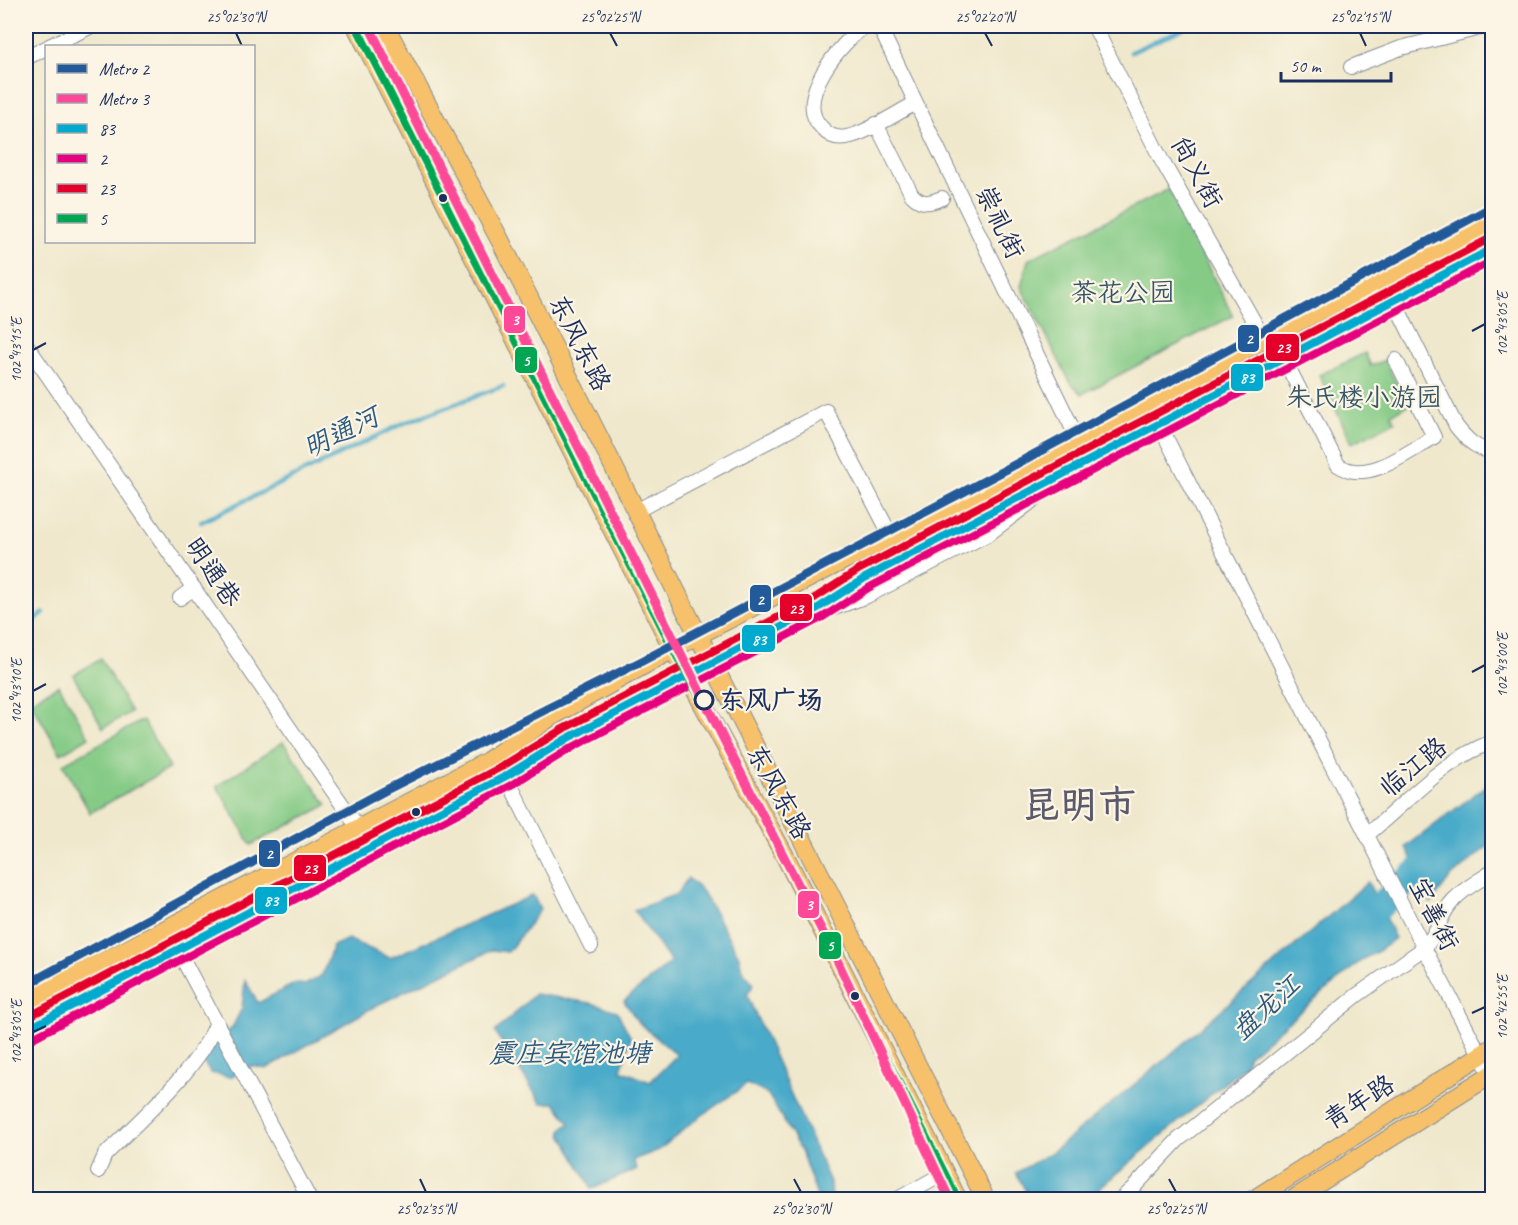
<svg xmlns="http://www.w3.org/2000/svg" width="1518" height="1225" font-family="Caveat,'LXGW WenKai TC',sans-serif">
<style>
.green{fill:#85cb86;stroke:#507d72;stroke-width:1.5}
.water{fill:#4aabc9;stroke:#326d94;stroke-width:1.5}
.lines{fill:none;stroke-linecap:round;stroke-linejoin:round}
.stream{stroke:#4aabc9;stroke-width:4.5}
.river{stroke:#4aabc9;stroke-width:27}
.minor-casing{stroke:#858c95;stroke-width:16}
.major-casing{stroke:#858c95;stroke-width:20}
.minor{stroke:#fff;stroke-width:14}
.major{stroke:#f6c16b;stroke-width:18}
.bus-1-casing{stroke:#fcf5e5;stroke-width:12}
.bus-2-casing{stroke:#fcf5e5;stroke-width:12}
.bus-3-casing{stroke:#fcf5e5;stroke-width:12}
.bus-4-casing{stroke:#fcf5e5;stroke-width:12}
.bus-1{stroke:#00a9ce;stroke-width:8}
.bus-2{stroke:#e5007d;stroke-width:8}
.bus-3{stroke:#e4002b;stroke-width:8}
.bus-4{stroke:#00a651;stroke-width:8}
.metro-1-casing{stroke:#fcf5e5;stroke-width:14}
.metro-2-casing{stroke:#fcf5e5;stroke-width:14}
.metro-1{stroke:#235a99;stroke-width:9}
.metro-2{stroke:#fe4998;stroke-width:9}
.ticks{fill:none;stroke:#1b2f5e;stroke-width:2}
.bus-dot{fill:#1b2f5e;stroke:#fcf5e5;stroke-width:2}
.stop-dot{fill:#fcf5e5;stroke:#1b2f5e;stroke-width:3}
.labels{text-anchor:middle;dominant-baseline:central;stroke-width:4.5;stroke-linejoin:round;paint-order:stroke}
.street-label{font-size:26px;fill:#1b2f5e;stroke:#fcf5e5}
.park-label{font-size:26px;fill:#365668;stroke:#fcf5e5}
.stop-label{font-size:26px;font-weight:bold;fill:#1b2f5e;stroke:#fcf5e5;text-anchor:start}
.water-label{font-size:27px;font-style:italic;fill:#2b5a83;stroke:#fcf5e5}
.town-label{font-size:38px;font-weight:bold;fill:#5a5a6a;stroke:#fcf5e5}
.line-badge{stroke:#fcf5e5;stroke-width:2}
.badge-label{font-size:16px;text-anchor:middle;font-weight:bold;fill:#fff}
.neatline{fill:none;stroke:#1b2f5e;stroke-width:2}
.ticks-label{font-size:15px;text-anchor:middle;fill:#1b2f5e}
</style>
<rect width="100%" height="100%" fill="#fcf5e5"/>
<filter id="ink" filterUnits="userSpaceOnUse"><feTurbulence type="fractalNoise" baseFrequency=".0167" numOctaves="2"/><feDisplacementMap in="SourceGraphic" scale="12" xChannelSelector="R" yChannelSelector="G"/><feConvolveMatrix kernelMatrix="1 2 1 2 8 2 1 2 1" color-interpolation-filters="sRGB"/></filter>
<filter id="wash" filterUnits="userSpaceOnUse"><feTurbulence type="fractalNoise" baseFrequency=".008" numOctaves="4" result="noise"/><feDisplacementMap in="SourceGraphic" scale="24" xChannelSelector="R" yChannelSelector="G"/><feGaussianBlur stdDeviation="1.35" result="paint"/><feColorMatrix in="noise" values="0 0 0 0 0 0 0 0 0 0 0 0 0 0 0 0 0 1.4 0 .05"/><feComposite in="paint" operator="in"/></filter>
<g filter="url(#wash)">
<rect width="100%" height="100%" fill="#efe8cc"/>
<path class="green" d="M1169 189 1233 316 1082 394 1070 382 1021 287 1028 260Z
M1365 353 1371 366 1385 360 1407 406 1391 414 1395 422 1352 443 1319 375Z
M101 659 131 712 103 728 73 675Z
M59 685 89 737 61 754 30 701Z
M143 720 170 768 90 813 63 764Z
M283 742 327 805 251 845 217 786Z"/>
<path class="water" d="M1492 781V843L1450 878 1431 903 1406 847Z
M688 878 703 892 739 956 742 970 754 984 747 995 830 1182 831 1199H818L801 1151 768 1094 747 1084 694 1121 659 1150 633 1160 637 1169 592 1189 562 1134V1129L570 1123 555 1103H541L495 1032 535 994 591 1003 617 1011 631 1038 621 1070 650 1082 677 1055 638 1022 624 1001 671 962 634 910 677 894Z
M1368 882 1395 938 1380 950 1363 959 1248 1056 1245 1066 1086 1199H1030L1016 1173 1052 1152 1164 1060Z
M533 895 540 910 508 952 492 950 377 1005 266 1069 252 1066 230 1077 211 1073 202 1061 215 1041 232 1028 242 1008 245 980 258 1003 296 983 305 985 322 975 333 946 348 939 390 958Z"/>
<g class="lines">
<path class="stream" d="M1131 52 1189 26
M201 522 404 423 503 386
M26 625 44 613"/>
<path class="river" d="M1352 931 1466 828 1492 817"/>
</g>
</g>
<g filter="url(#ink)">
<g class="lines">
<defs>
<path id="minor" d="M865 26C841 42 792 100 822 128 828 135 836 139 846 137 864 135 898 112 916 103
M879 26 1078 440
M1094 26 1162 161 1264 339
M49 46 92 26
M26 58 46 48
M1351 67 1401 48 1488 26
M876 124 912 195C922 205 930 203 942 198
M1394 301 1456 426C1467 440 1475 448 1492 452
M26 344 359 829
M1284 359 1338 465C1367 485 1408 452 1434 437L1396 360
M1159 424 1420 940 1492 1077
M636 511 826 411 891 536
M180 598 194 588
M818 614 867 596 990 533 1048 489
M506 776 591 946
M1367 835C1407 802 1443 760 1492 742
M178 950 310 1200
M98 1171 105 1155C141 1118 199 1069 217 1022
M896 1200 945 1173
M1120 1200 1132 1189 1178 1140 1356 996 1424 948C1437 935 1438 921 1448 907 1458 892 1477 882 1492 872"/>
<path id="major" d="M356 26 673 649 786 858 958 1200
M385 26 500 240 698 635 986 1200
M26 1002 488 761 549 718 698 635 1078 440 1264 339 1492 223
M26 1030 506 776 568 738 818 608 865 578 1492 249
M1253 1200 1492 1048
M1292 1200 1492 1074"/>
</defs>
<use href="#minor" class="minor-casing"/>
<use href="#major" class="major-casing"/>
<use href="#minor" class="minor"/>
<use href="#major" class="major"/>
<defs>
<path id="bus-1" d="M26 1030 506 776 568 738 818 608 865 578 1492 249"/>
<path id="bus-2" d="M31 1039 511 785 573 747 823 617 870 587 1492 261"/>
<path id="bus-3" d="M26 1018 501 767 563 729 813 599 860 569 1487 240"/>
<path id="bus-4" d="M356 26 673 649 786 858 958 1200"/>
</defs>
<use href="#bus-1" class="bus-1-casing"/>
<use href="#bus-2" class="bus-2-casing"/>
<use href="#bus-3" class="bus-3-casing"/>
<use href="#bus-4" class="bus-4-casing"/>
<use href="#bus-1" class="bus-1"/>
<use href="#bus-2" class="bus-2"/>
<use href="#bus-3" class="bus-3"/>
<use href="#bus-4" class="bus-4"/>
<defs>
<path id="metro-1" d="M26 985 384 791 644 660 1005 470 1492 207"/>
<path id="metro-2" d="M369 26 725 742 837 960 950 1200"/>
</defs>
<use href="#metro-1" class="metro-1-casing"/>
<use href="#metro-2" class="metro-2-casing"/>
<use href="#metro-1" class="metro-1"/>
<use href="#metro-2" class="metro-2"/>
</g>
</g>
<path class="ticks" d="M236 33 242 46M610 33 617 46M985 33 992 46M1360 33 1366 46M1472 331 1485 324M33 350 46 343M1472 672 1485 665M33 691 46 684M1472 1013 1485 1007M33 1032 46 1026M420 1179 426 1192M794 1179 801 1192M1169 1179 1176 1192"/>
<g class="bus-dot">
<circle cx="443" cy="198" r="5"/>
<circle cx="416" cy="812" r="5"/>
<circle cx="855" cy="996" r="5"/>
</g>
<circle class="stop-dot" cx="704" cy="700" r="9"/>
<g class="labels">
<g class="street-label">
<text transform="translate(1197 172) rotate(61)">尚义街</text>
<text transform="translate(1000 222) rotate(64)">崇礼街</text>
<text transform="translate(580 343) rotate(63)">东风东路</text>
<text transform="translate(213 572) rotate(56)">明通巷</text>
<text transform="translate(1413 767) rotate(-39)">临江路</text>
<text transform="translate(779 792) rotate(61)">东风东路</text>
<text transform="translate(1434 914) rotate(63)">宝善街</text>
<text transform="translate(1359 1102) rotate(-32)">青年路</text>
</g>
<g class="park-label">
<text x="1123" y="292">茶花公园</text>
<text x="1364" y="397">朱氏楼小游园</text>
</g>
<g class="stop-label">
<text x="719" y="700">东风广场</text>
</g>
<g class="water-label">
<text transform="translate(341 432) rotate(-26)">明通河</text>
<text transform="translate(1266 1007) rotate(-42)">盘龙江</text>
<text x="570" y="1053">震庄宾馆池塘</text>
</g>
<g class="town-label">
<text x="1079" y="804">昆明市</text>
</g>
</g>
<g class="line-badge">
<rect x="503" y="305" width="23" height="29" rx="6" fill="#fe4998"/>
<rect x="1237" y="324" width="23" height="29" rx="6" fill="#235a99"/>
<rect x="1265" y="333" width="35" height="29" rx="6" fill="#e4002b"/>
<rect x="514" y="346" width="24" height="28" rx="6" fill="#00a651"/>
<rect x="1230" y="363" width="34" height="29" rx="6" fill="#00a9ce"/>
<rect x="749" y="584" width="23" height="29" rx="6" fill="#235a99"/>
<rect x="779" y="593" width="34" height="29" rx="6" fill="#e4002b"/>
<rect x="741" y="624" width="35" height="29" rx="6" fill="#00a9ce"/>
<rect x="258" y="839" width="23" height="29" rx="6" fill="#235a99"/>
<rect x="293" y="854" width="34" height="28" rx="6" fill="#e4002b"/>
<rect x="254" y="886" width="34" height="29" rx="6" fill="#00a9ce"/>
<rect x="797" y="890" width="23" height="29" rx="6" fill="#fe4998"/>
<rect x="818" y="931" width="24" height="29" rx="6" fill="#00a651"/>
</g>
<g class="badge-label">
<text x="515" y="325">3</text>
<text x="1249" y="344">2</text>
<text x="1283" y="353">23</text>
<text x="526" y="366">5</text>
<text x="1247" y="383">83</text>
<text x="760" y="605">2</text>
<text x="796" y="614">23</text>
<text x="759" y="645">83</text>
<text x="269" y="859">2</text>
<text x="310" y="874">23</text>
<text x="271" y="906">83</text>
<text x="809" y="910">3</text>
<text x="830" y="951">5</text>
</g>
<rect width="1518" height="1225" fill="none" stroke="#fcf5e5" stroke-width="66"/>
<rect x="45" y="45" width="210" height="198" fill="#fcf5e5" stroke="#a2a6af" stroke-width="1.5"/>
<rect x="57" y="64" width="30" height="9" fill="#235a99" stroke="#a2a6af" stroke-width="1.5"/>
<text x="99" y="75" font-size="18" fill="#1b2f5e">Metro 2</text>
<rect x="57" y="94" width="30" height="9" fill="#fe4998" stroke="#a2a6af" stroke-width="1.5"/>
<text x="99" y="105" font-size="18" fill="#1b2f5e">Metro 3</text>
<rect x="57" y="124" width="30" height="9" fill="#00a9ce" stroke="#a2a6af" stroke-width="1.5"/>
<text x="99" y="135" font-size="18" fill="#1b2f5e">83</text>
<rect x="57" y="154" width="30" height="9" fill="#e5007d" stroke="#a2a6af" stroke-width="1.5"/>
<text x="99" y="165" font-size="18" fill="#1b2f5e">2</text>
<rect x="57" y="184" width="30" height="9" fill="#e4002b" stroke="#a2a6af" stroke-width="1.5"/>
<text x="99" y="195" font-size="18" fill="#1b2f5e">23</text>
<rect x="57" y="214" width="30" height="9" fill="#00a651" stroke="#a2a6af" stroke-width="1.5"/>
<text x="99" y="225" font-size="18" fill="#1b2f5e">5</text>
<path d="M1281 72v9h110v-9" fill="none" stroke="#1b2f5e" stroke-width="3"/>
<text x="1290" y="72" font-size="18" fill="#1b2f5e" stroke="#fcf5e5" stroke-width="4.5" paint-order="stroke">50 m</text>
<rect x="33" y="33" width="1452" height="1159" class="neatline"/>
<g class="ticks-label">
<text x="236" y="22">25°02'30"N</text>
<text x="610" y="22">25°02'25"N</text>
<text x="985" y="22">25°02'20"N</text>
<text x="1360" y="22">25°02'15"N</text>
<text transform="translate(1502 324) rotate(-90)" y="5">102°43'05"E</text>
<text transform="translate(16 350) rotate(-90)" y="5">102°43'15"E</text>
<text transform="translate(1502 665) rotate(-90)" y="5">102°43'00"E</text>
<text transform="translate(16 691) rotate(-90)" y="5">102°43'10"E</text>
<text transform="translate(1502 1007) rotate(-90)" y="5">102°42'55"E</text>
<text transform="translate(16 1032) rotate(-90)" y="5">102°43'05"E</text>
<text x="426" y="1214">25°02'35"N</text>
<text x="801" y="1214">25°02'30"N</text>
<text x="1176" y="1214">25°02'25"N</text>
</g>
</svg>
